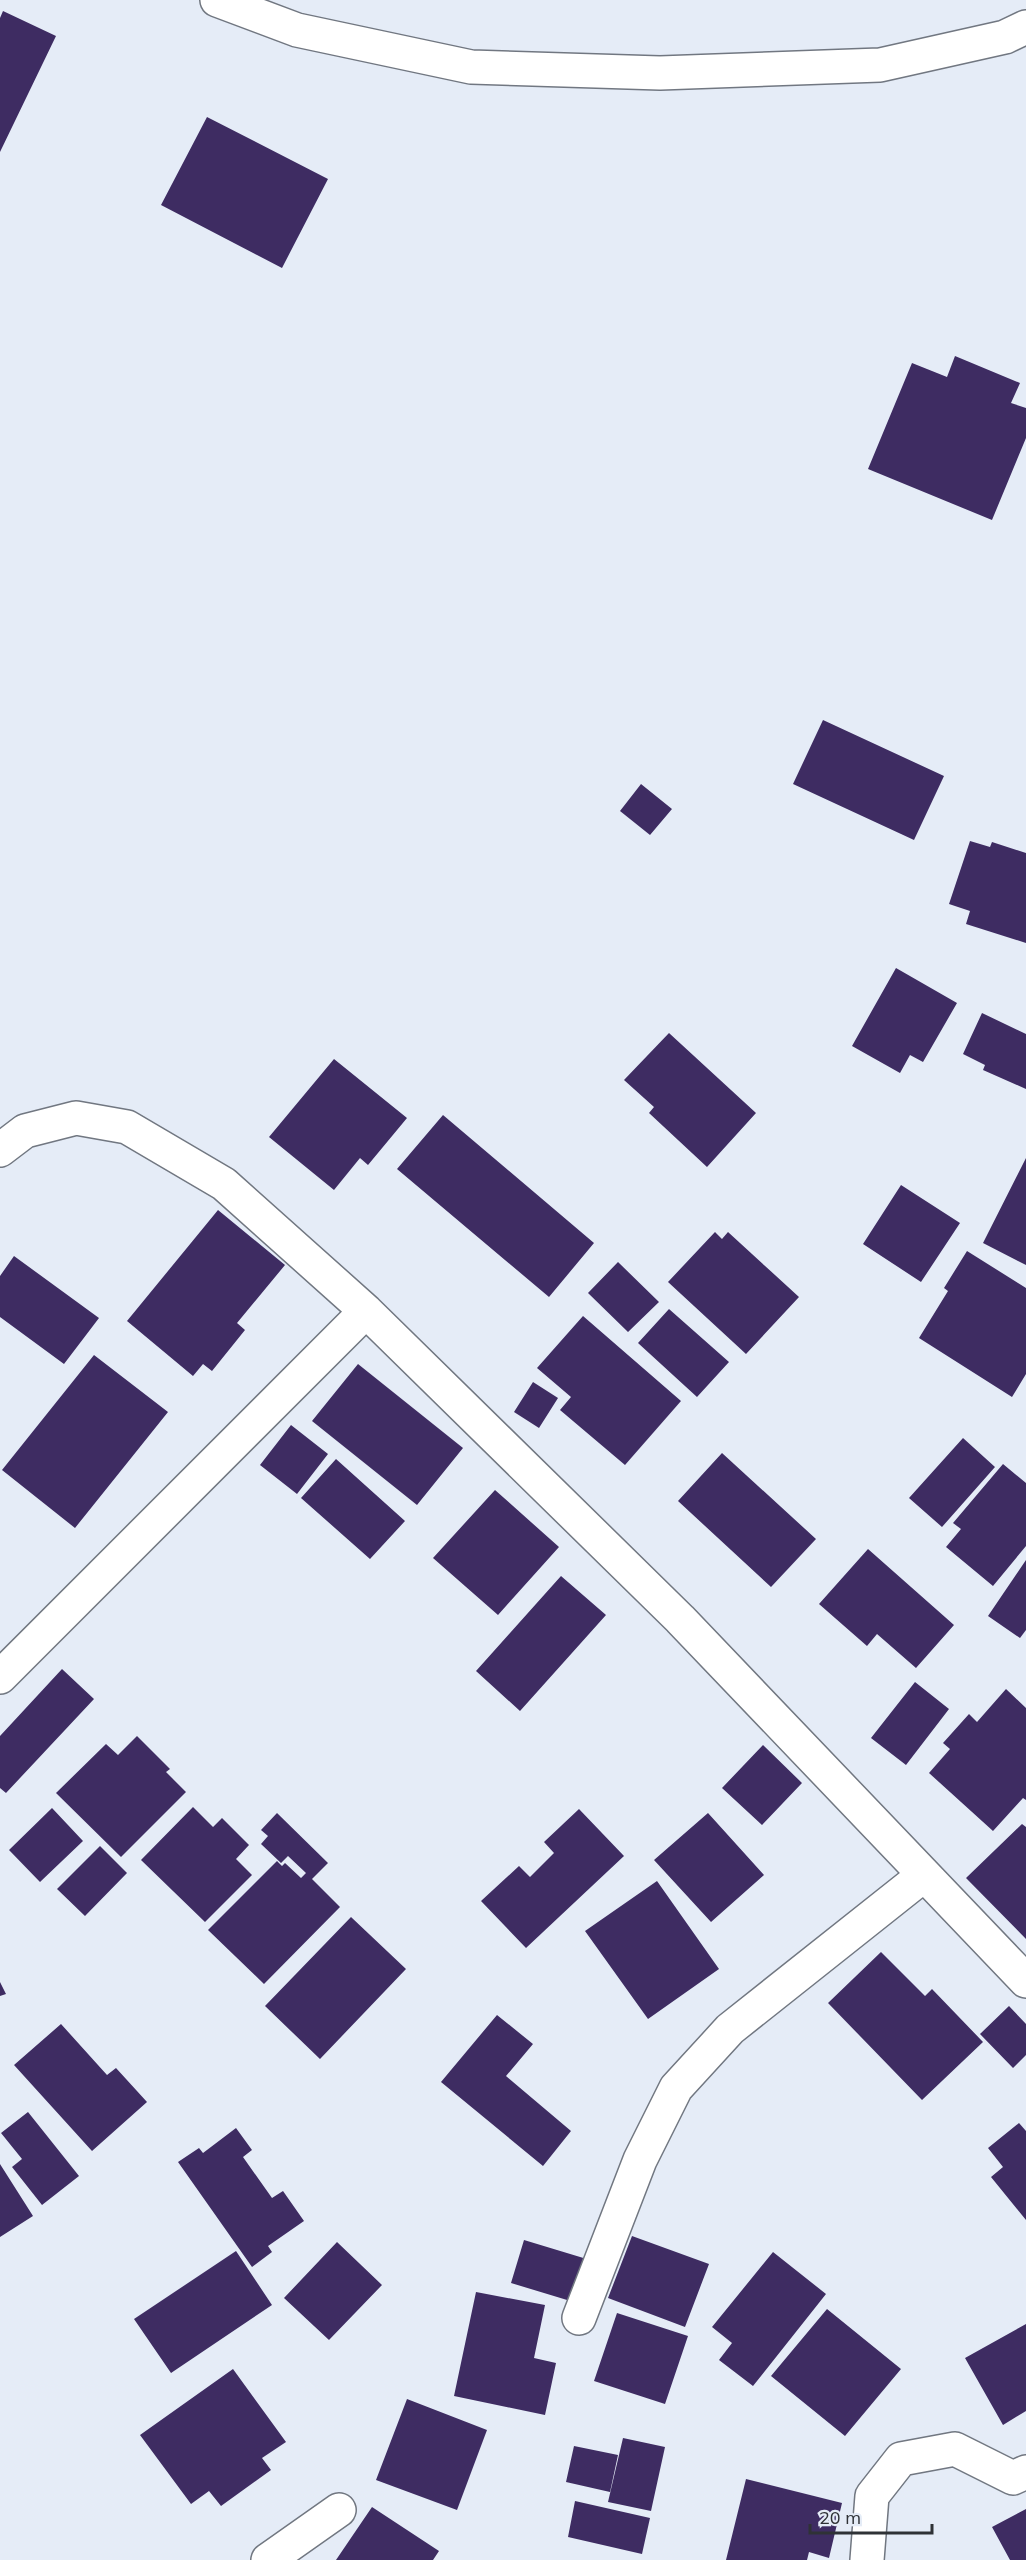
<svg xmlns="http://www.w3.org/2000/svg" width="1026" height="2560" font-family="Mulish,sans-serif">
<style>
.building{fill:#3e2c62}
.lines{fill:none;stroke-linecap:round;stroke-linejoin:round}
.minor-casing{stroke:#717781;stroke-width:36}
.minor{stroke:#fff;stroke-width:33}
</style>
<rect width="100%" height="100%" fill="#e5ecf7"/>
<path class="building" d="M3 11 56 36 0 152V18Z
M207 117 328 179 282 268 161 205Z
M955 356 1020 383 1011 403 1026 408V438L992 520 868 469 912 363 947 377Z
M823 720 944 776 914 840 793 784Z
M641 784 672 809 650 835 620 811Z
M970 841 990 847 992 842 1026 853V943L966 924 970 911 949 904Z
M896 968 957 1003 923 1062 910 1055 900 1073 852 1046Z
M982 1013 1026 1034V1089L983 1070 985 1065 963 1054Z
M669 1033 756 1113 707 1167 649 1113 654 1107 624 1080Z
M334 1059 407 1118 368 1165 360 1158 334 1190 269 1137Z
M443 1115 594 1243 549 1297 397 1169Z
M1026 1158V1265L983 1243Z
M901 1185 960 1223 921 1282 863 1244Z
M218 1210 285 1265 237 1323 245 1330 212 1371 203 1364 193 1376 127 1321Z
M715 1232 722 1239 728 1232 799 1297 746 1354 668 1282Z
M967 1251 1026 1288V1374L1012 1397 919 1338 948 1291 944 1288Z
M14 1256 99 1318 64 1364 0 1317V1276Z
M618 1262 659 1302 628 1332 588 1293Z
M669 1309 729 1362 697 1397 638 1343Z
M583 1316 681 1401 625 1465 560 1410 571 1397 537 1368Z
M94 1355 168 1412 75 1528 2 1470Z
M358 1364 463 1448 417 1505 312 1421Z
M533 1382 558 1398 539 1428 514 1412Z
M291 1425 328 1454 297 1494 260 1465Z
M963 1438 995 1467 942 1527 909 1498Z
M722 1453 816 1539 771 1587 678 1501Z
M336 1459 405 1521 370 1559 301 1498Z
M1003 1464 1026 1483V1546L993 1586 946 1547 961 1529 953 1523Z
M495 1490 559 1547 498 1615 433 1558Z
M868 1549 954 1625 916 1668 877 1634 867 1646 819 1604Z
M1026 1560V1630L1020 1638 988 1616Z
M561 1576 606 1615 520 1711 476 1671Z
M62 1669 94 1699 6 1793 0 1788V1736Z
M915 1682 949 1709 906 1765 871 1738Z
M1006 1689 1026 1708V1800L1023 1798 993 1831 929 1773 950 1749 943 1743 969 1714 977 1722Z
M137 1736 170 1769 166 1772 186 1792 121 1857 56 1793 106 1744 118 1755Z
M763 1745 802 1783 762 1825 722 1788Z
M193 1807 213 1827 222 1818 249 1845 236 1859 252 1875 205 1922 141 1860Z
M52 1808 83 1841 40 1882 9 1850Z
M579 1809 624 1856 526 1948 481 1901 519 1866 530 1877 554 1853 544 1842Z
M277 1813 328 1863 312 1879 340 1907 264 1984 208 1930 277 1861 282 1866 285 1863 301 1878 306 1873 288 1856 281 1863 261 1844 268 1836 261 1830Z
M708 1813 764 1875 711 1922 654 1860Z
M1022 1824 1026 1827V1939L966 1878Z
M100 1846 127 1873 85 1916 57 1889Z
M657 1881 719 1969 648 2019 585 1931Z
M351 1917 406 1969 320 2059 265 2006Z
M881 1952 925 1996 932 1989 983 2042 922 2100 828 2003Z
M0 1982 6 1994 0 1996Z
M1009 2006 1026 2024V2055L1013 2068 980 2034Z
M497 2015 533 2044 506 2076 571 2131 543 2166 441 2082Z
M61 2024 107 2075 116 2068 147 2102 92 2151 14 2065Z
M28 2112 79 2176 42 2205 12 2167 22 2159 1 2133Z
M1019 2123 1026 2131V2220L991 2177 1003 2167 988 2148Z
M236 2128 252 2150 243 2157 272 2198 283 2191 304 2221 268 2246 272 2252 252 2267 178 2162 199 2148 203 2153Z
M0 2164 33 2216 0 2237Z
M632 2236 709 2264 685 2327 608 2298Z
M524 2240 590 2260 577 2303 511 2283Z
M337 2242 382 2285 329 2340 284 2298Z
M236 2251 272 2305 171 2373 134 2319Z
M773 2252 826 2294 753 2386 719 2360 732 2343 712 2327Z
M476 2292 545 2305 534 2358 556 2363 545 2415 454 2396Z
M827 2309 901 2369 845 2436 771 2376Z
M617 2313 688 2336 665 2404 594 2381Z
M1026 2324V2411L1003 2425 965 2358Z
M233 2369 286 2442 262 2458 271 2470 221 2506 209 2491 191 2504 140 2435Z
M407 2399 487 2430 457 2510 376 2480Z
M623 2438 665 2447 651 2511 608 2502Z
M574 2446 618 2455 610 2492 566 2482Z
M746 2479 842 2503 829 2558 809 2552 807 2560H726Z
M575 2501 650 2518 642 2554 568 2537Z
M372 2507 439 2551 433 2560H336Z
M1026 2509V2560H1010L992 2527Z"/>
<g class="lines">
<defs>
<path id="minor" d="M217 0 297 30 471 67 660 73 880 65 1005 37 1026 27
M0 1150 25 1131 76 1118 127 1127 224 1184 366 1311 680 1619 1026 1981
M0 1677 366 1311
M579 2318 640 2160 676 2088 730 2029 924 1875
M268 2560 339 2510
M867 2560 872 2496 901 2459 955 2449 1013 2478 1026 2472"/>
</defs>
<use href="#minor" class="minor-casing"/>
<use href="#minor" class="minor"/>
</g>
<path d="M810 2524v9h122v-9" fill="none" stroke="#2f3236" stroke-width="3"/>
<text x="819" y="2524" font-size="18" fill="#2f3236" stroke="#e5ecf7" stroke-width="4.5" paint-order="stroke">20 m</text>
</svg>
